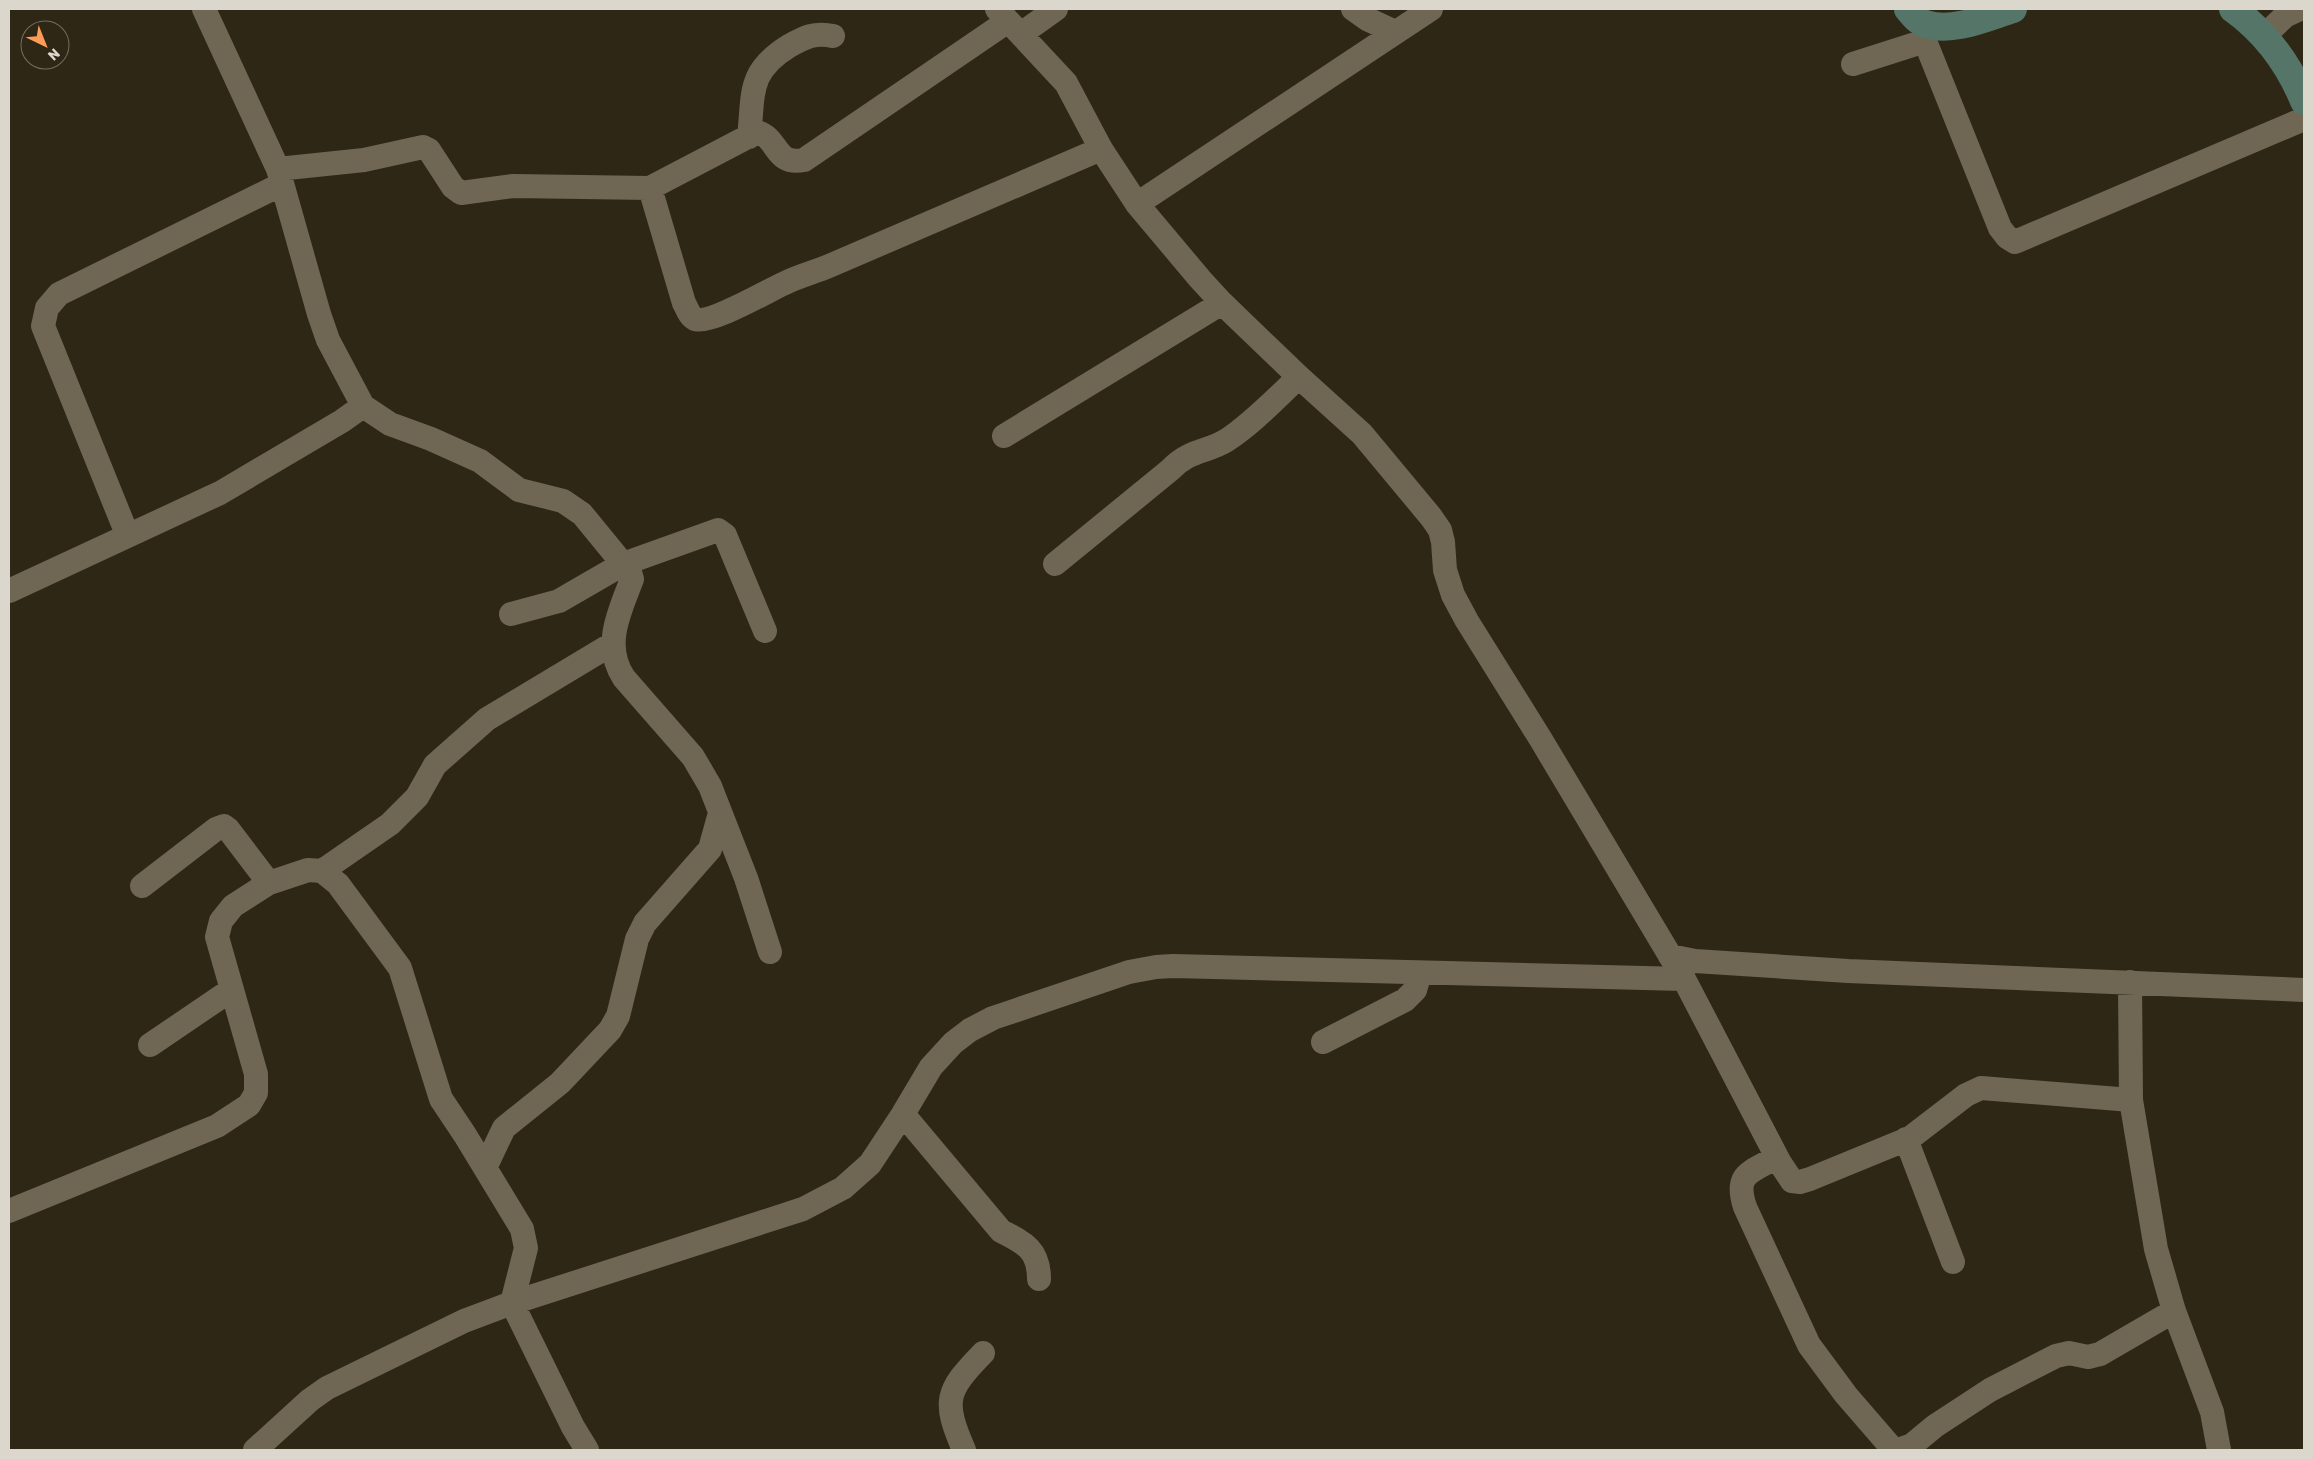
<svg xmlns="http://www.w3.org/2000/svg" width="2313" height="1459" font-family="Rubik,sans-serif">
<style>
.lines{fill:none;stroke-linecap:round;stroke-linejoin:round}
.street{stroke:#6f6754;stroke-width:24}
.secondary{stroke:#547567;stroke-width:28}
</style>
<rect width="100%" height="100%" fill="#2f2716"/>
<g class="lines">
<path class="street" d="M204 9 278 169 319 314 328 340 363 406 390 424 431 439 480 461 519 490 563 501 582 514 623 564 718 530 725 535 765 631
M997 9 1066 83 1101 149 1137 204 1200 279 1222 303 1299 377 1362 434 1431 517 1440 530 1443 542 1445 570 1453 595 1467 621 1540 738 1684 979 1780 1163 1792 1181 1800 1182 1810 1179 1910 1138 1966 1095 1981 1088 2131 1100 2156 1249 2174 1311 2212 1412 2219 1450
M1353 9 1367 19 1395 32
M1925 24V41L2000 228 2007 237 2015 242 2304 119
M1021 34 1056 9
M2264 36 2285 16 2300 9
M1853 64 1925 41
M749 137C754 93 747 72 789 46 805 37 815 32 833 36
M278 169 364 160 423 147 429 150 453 187 461 193 513 186 650 188 757 132C779 138 774 166 804 160L1008 21
M650 188 684 303C687 308 689 316 695 319 710 325 769 290 785 283 799 276 815 272 829 266L1101 149
M1137 204 1431 9
M1004 436 1222 303
M127 534 43 326 47 308 59 294 282 184
M1055 564 1170 470C1190 449 1206 453 1227 440 1253 423 1276 398 1299 377
M9 591 220 493 342 421 363 406
M511 614 559 601 623 564 630 572 632 579C620 611 602 645 624 678L693 757 710 786 746 878 770 952
M322 871 390 824 417 797 435 765 487 719 612 644
M142 886 216 829 224 826 228 829 269 883
M1670 956 1695 961 1848 971 2304 990
M2130 982 2131 1100
M1323 1042 1405 1000 1415 990 1420 973
M150 1045 231 990
M903 1114 1001 1231C1025 1243 1039 1250 1039 1279
M1906 1139 1953 1262
M1777 1157C1750 1173 1734 1173 1745 1207L1809 1345 1846 1395 1891 1447 1901 1449 1912 1445 1935 1426 1990 1390 2056 1356 2069 1353 2088 1357 2100 1354 2174 1311
M485 1168 504 1128 560 1083 610 1030 618 1016 637 939 645 923 710 849 720 813
M9 1211 217 1126 249 1105 256 1093V1074L217 937 221 921 233 906 269 883 308 870 322 871 338 884 400 968 441 1099 465 1135 522 1229 526 1248 512 1303 573 1427 587 1450
M255 1450 310 1400 327 1388 464 1321 512 1303 803 1209 843 1188 870 1164 903 1114 931 1067 953 1043 970 1030 993 1018 1129 972 1156 967 1173 966 1684 979
M964 1450C943 1401 945 1392 983 1353"/>
<path class="secondary" d="M1908 9C1913 15 1918 22 1926 24 1953 33 1987 17 2013 9
M2233 9C2265 32 2289 65 2304 101"/>
</g>
<rect width="2313" height="1459" fill="none" stroke="#dcd7cc" stroke-width="20"/>
<g transform="translate(45 45) rotate(137)"><circle r="24" fill="#2f2716" stroke="#746d5f"/>
<path d="M0-4L9 19L0 12L-9 19Z" fill="#fe9c57"/>
<text y="-8" font-size="14" font-weight="bold" text-anchor="middle" fill="#dcd7cc">N</text>
</g>
</svg>
